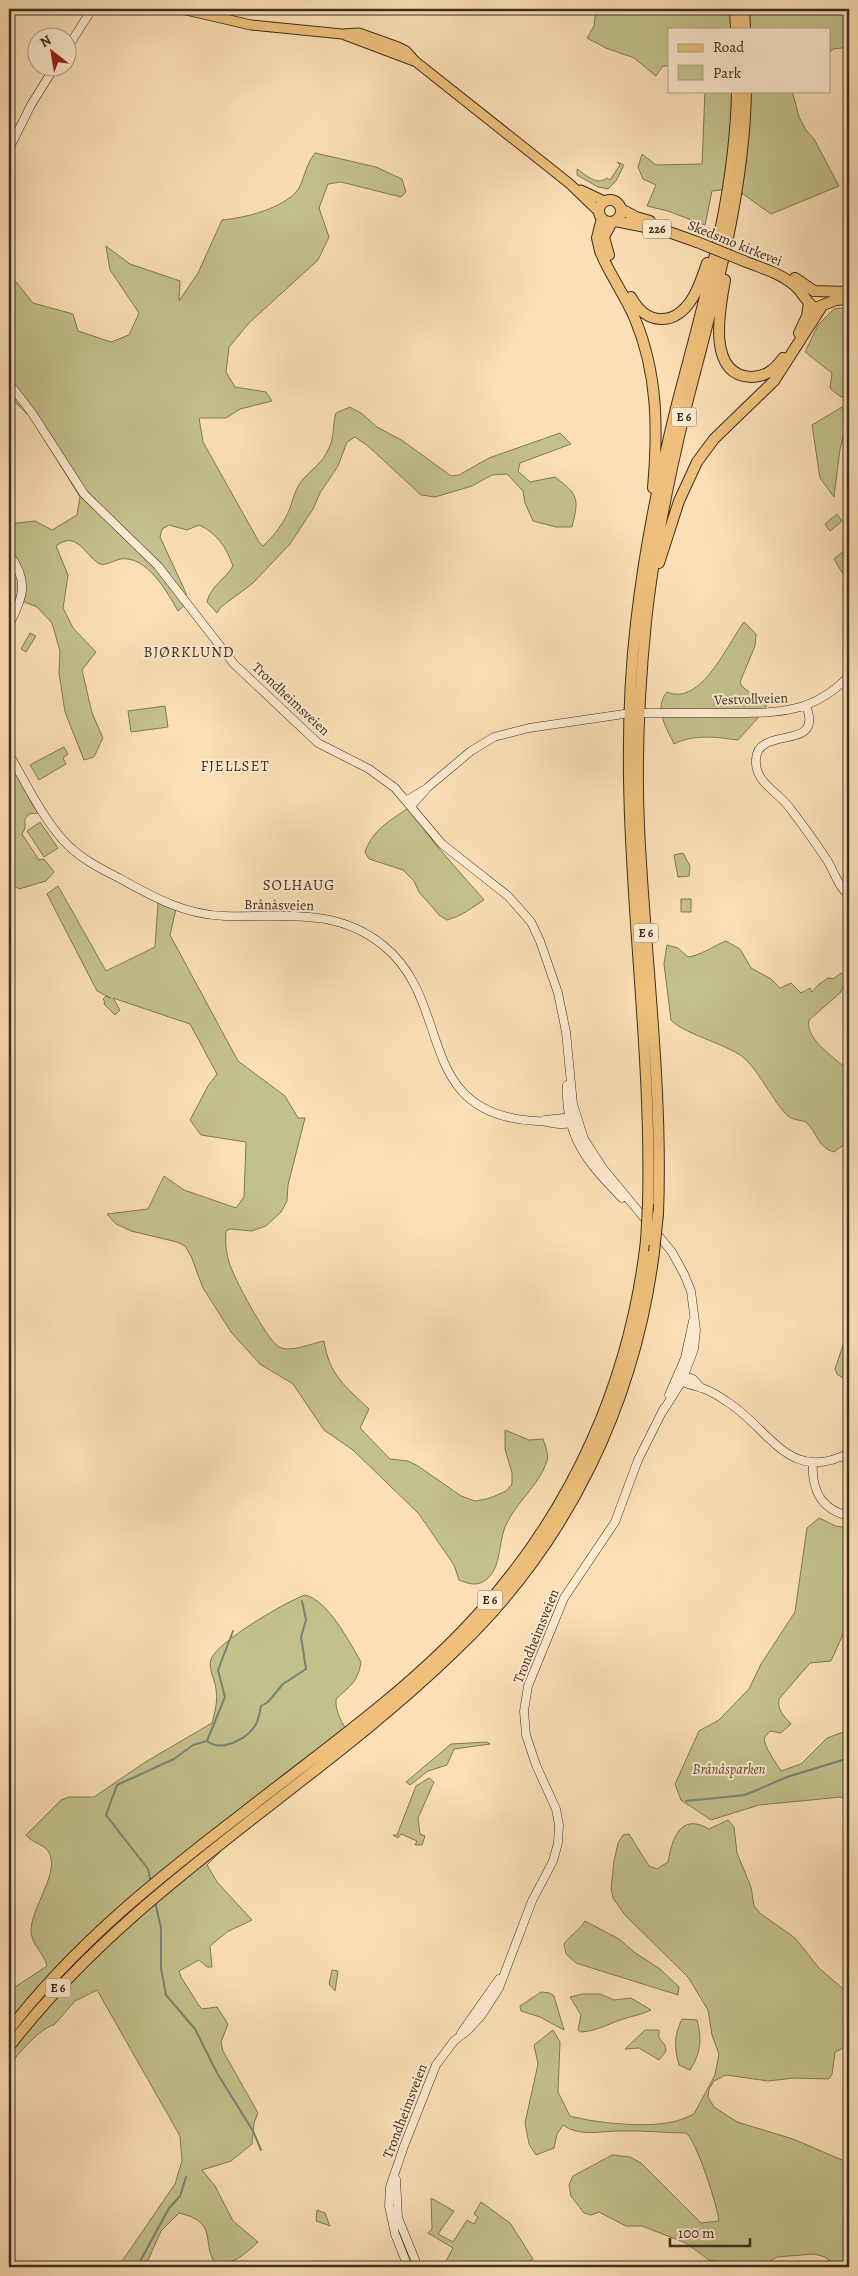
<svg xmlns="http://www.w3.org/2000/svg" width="858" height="2276" font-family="Alegreya,serif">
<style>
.green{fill:#c3c18b;stroke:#807855}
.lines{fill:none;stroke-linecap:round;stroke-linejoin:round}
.stream{stroke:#788378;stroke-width:2}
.secondary-casing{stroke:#3d2e1f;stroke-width:9}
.primary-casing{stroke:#3d2e1f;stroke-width:11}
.highway-casing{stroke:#3d2e1f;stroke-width:12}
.secondary{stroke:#fdead0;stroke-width:8}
.primary{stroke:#eec07b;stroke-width:9}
.highway{stroke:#eec07b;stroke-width:10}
.highway-bridge-casing{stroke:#3d2e1f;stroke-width:12;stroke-linecap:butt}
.highway-bridge{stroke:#eec07b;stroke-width:10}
.labels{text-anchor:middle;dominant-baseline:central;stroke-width:4;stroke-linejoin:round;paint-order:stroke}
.shield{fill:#fdead0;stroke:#776654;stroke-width:1}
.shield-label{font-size:12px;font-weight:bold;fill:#3d2e1f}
.street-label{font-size:14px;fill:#3d2e1f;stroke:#fdead0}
.park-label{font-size:14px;font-style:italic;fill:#584b35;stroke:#fdead0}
.neighbourhood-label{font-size:15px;letter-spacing:1px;fill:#3d2e1f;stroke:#fdead0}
</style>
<rect width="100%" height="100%" fill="#fcdfb6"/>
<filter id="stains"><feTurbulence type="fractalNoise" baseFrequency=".004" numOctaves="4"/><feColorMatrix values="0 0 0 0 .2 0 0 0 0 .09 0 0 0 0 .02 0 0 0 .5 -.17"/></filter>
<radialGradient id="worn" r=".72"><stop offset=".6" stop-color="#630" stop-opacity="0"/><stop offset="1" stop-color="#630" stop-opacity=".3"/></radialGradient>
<path class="green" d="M596 9H849V47L833 49 829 53V29H669V66H663L656 76 634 58 606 48 587 38 594 26Z
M705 91H794L793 94 799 117 806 130 814 139 839 186 771 214 743 194 732 189 712 191 705 225 668 211 647 206 656 185 643 179 638 167 642 154 656 165 702 164Z
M315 153 376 167 402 179 406 192 401 197 341 182 328 184 319 208 329 237 318 260 249 323 229 347 226 372 235 387 266 392 272 401 240 409 226 418H199L203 442 259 542 263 546C274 536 284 523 290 508 293 499 295 491 300 483 309 471 322 464 328 450 335 438 332 426 336 413L350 407 361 413 377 427 403 441 451 476 459 475 489 458 560 433 571 444 520 463 518 471 530 482 555 477C579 495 579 499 572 527H556L533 521 525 503 523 491 507 474 492 475 472 486 435 497 421 495 368 446 355 437 347 442 338 466 320 493 313 509 290 544 253 583 221 607 217 613 207 602C211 585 225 580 233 566 226 547 217 533 199 525L187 530 169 525 162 529 160 537 186 593 187 603 178 611C167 592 147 555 120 559 113 561 104 567 98 563 85 554 76 530 56 546L68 575 63 608 73 628 96 652 82 670 92 713 103 738 94 757 84 760 65 712 59 673 60 651 52 623 37 607 20 600 9 619V524L35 521 52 530 77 515 80 497 31 418 9 396V273L33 303 73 314 78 331 111 342 129 335 139 313 110 270 106 246 130 264 180 281 179 301 198 273 222 220C245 218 281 209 297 191 304 182 305 165 315 153Z
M617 162 624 165 616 181 608 189 598 187 577 175V169C586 175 597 186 607 178L610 180 620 165Z
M849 307V398C841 399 836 393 830 388L832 373 805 352 818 325 834 309Z
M849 403V415L840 449 834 497 820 478 812 425Z
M837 514 842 521 830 531 825 524Z
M844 551 849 558V584L834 559Z
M744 622 756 634 755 646 740 682C744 693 760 697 771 699L757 719 738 740C716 737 694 734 674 744 667 729 653 708 667 692 701 707 728 643 744 622Z
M30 633 36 636 26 652 21 649Z
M165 706 168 727 131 732 128 711Z
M64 747 68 754 63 758 66 764 39 780 30 765Z
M9 757C21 774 25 795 38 813L29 814 25 819V828L22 834 39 860 44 859 54 872 46 881 19 889 9 881Z
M408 808 436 845 484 900C471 908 462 916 447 920L439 915 427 901 419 892 414 881 403 870 369 859 365 852C373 829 390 821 408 808Z
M40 822 58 848 44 857 27 831Z
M683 853 690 866 689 876 678 877 674 855Z
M58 886 106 971 155 947 158 903 176 909 170 935 238 1061 285 1096 298 1118H305L288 1185 287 1201 281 1212 266 1226 252 1231 230 1229 226 1231C225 1241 226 1252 229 1262 233 1277 267 1340 279 1347 291 1353 312 1343 324 1341 329 1375 346 1387 369 1409L360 1428 390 1459 408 1461 418 1466 461 1496 475 1501 487 1499 495 1496 506 1491 512 1484V1473L505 1449V1430L529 1440 543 1439C545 1445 549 1454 547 1461 539 1486 516 1502 506 1525 498 1542 502 1566 487 1579 478 1587 469 1584 459 1580L454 1565 419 1514 353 1450 324 1430 293 1384 260 1364 231 1332 203 1288 191 1256 185 1246 177 1242 131 1231 116 1224 107 1214 148 1209 164 1176 184 1190 236 1208 244 1197 246 1142 201 1135 190 1120 208 1086 217 1074 190 1024 113 998 120 1010 115 1015 104 1004 105 1002 103 999 106 996 111 998 97 991 47 894Z
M681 899H691V912H681Z
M726 941 740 949 751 968 771 979 780 988 791 983 801 993 810 988 812 992 818 985 828 978 833 979 841 973 847 979 840 993 809 1020C805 1041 837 1058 849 1072V1141L834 1152C818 1148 817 1132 806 1122 801 1120 795 1120 791 1118 779 1112 759 1070 743 1057 726 1044 682 1033 671 1020L664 964 667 945 678 948 688 957C702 955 713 946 726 941Z
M849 1333V1375L843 1378 837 1374 835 1369 844 1342H846Z
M819 1518 836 1526 849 1528V1621L831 1661 810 1663 779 1699C777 1710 784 1716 791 1724L781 1733 770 1731 764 1738C765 1749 775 1761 781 1771L801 1764 827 1738 849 1730V1805L841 1797 759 1805 711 1820 681 1800 675 1784 699 1731 719 1720 749 1689 761 1664 795 1612 807 1528Z
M305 1595C328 1600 350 1643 361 1662 358 1682 350 1686 336 1699 335 1713 343 1724 350 1736L231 1841 207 1865 217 1882 252 1920 227 1932 210 1946 212 1967H207L199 1960 179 1971 181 1977 200 2007 202 2009 217 2007 228 2024 221 2042 223 2051 258 2113 254 2123 252 2144 231 2161 202 2170 215 2186 233 2221 258 2242C244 2255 235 2263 216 2265 200 2241 220 2223 179 2213L161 2231 145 2267H118L175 2184 182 2161 180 2136 97 1990 75 2001 54 2025C41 2027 17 2055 9 2066V1991L47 1966C44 1953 32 1945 31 1932 30 1908 62 1871 48 1851 43 1844 31 1842 26 1835L61 1800 69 1797H94L147 1761 212 1723C215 1712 218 1701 216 1689 215 1680 208 1669 211 1659 217 1642 287 1601 305 1595Z
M487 1742 490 1744 454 1749 447 1765 428 1771 410 1785 406 1782 451 1744Z
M429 1778 434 1782 418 1818 420 1834 425 1836 422 1845H415L417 1841 401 1834 398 1838 393 1835H397L416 1786Z
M728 1820 734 1827 737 1853 751 1887 754 1906 761 1914 795 1938 819 1968 849 1994V2050L843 2048 835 2052 832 2074 829 2079 794 2078 768 2081 726 2075 714 2081 709 2089 708 2097 714 2107 737 2122 793 2139 849 2163V2267H838L825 2257 814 2254 777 2257 765 2264 755 2266 709 2260 686 2243 642 2226H626L599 2212 591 2215 584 2213 571 2196 569 2185 573 2176 612 2155 630 2157 641 2163 701 2223 719 2221C718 2208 696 2139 686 2133 664 2133 642 2130 620 2131 600 2131 580 2137 563 2125L557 2134 554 2148 536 2155 529 2144 525 2123 538 2064 534 2045 553 2030 560 2042 558 2092 570 2116C596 2123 645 2128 672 2122 679 2121 687 2117 694 2114L715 2075 719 2054 712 2035 708 2010 688 1977 625 1915 613 1898 611 1889 614 1861 618 1843 623 1835 629 1834 649 1866 657 1869 668 1862C672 1839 680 1812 709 1829Z
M585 1921 619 1939 634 1952 660 1969 679 1987 678 1995 576 1963 566 1954 564 1944C571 1934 579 1931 585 1921Z
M332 1970 338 1971 335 1991 329 1984Z
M541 1992 550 1993 554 1996 564 2030 540 2017 521 2011 520 2006Z
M582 1994H600L614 2000 631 1998 651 2010C641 2015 631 2016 620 2020 606 2025 596 2031 581 2032L578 2030 581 2015 570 1997Z
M682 2019 697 2020C702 2039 701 2053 690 2070L679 2065C674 2048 674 2035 682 2019Z
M645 2030H659V2038L665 2045 666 2051 659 2060 639 2048 625 2049Z
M431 2198 454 2211 438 2234 453 2242 467 2220 474 2224 478 2217 474 2214 481 2202 510 2223 533 2259 521 2267H452L446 2261 453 2248 428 2233 432 2229Z
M317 2210 325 2213 330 2226 316 2221Z"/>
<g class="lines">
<path class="stream" d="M207 1741C222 1753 250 1738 257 1722 259 1717 260 1711 261 1706L268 1702 283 1684 306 1669 301 1637 306 1620 302 1601
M207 1741 225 1697 218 1670 233 1631
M686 1801 745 1795 787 1777 849 1758
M151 1883 148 1869 106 1815 117 1785 174 1759 193 1745 207 1741
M155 1902 161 1928V1968L166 1995 195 2029 217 2073 253 2131 261 2150
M137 2267 169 2208 180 2196 186 2177"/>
<defs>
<path id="secondary" d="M68 47 92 9
M9 149 31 105 54 68
M9 383 32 413 84 494 158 566 234 664 318 743 369 769 395 788 442 844 508 896 531 922 540 941 558 993 566 1032 573 1104 584 1139 602 1167 672 1252 684 1274 691 1291 696 1330 694 1349 682 1381 663 1411
M9 554C29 581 24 596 9 625
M806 706C825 752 758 725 756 759 754 782 777 791 789 807 802 824 815 842 827 860 834 871 838 887 849 895
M644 713C671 713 698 713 725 713 775 713 812 715 849 676
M9 754C26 783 41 815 63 840 78 857 99 868 119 878 153 897 185 915 225 916 282 918 335 906 384 946 455 1004 412 1115 537 1121 550 1121 565 1129 577 1119
M406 801 427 788
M411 806 428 787 471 751 494 737 529 728 624 714
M567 1085C565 1137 587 1162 622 1198
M545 1120 573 1117
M681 1375 693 1379 701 1388
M679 1377C684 1385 693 1385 702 1388 710 1391 719 1396 726 1401 769 1427 788 1485 849 1453
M669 1395 685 1358 693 1321
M813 1462C811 1489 821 1510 849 1516
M461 2033 499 1979
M396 2179 398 2218 418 2267
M408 2267 395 2234 389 2206 390 2187 404 2146 436 2065 454 2041 468 2030 481 2016 499 1988 532 1901 553 1861 558 1843 559 1825 556 1809 536 1765 526 1735 524 1711 528 1686 564 1598 615 1522 638 1460 664 1408"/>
<path id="primary" d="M182 9 251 25 342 34 359 33 398 47 406 51 415 61 570 184 599 212
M345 35 414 61
M581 190 604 201"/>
<path id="highway" d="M735 9 736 29
M744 9 745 29
M599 211a11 11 0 1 1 22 0a11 11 0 1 1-22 0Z
M621 209 636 217 650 221
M602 218 597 238 600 251C609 274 625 295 635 319 658 374 658 430 653 488
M615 221 666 231 697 242
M609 255 604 237 612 222
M744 261C761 268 780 273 794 285 802 291 807 304 815 308L836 300 849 299
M795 278 814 291 849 292
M725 280C720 308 706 375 751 377 766 377 775 369 783 358
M631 297C646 325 674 327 692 299 699 288 703 275 707 263
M799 333 807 316 809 303
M659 563 679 501 697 462 714 439 774 381 822 306
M648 1204C653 1010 613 817 636 623 644 552 658 482 675 412 702 307 735 201 737 91
M658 1214C663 1085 645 956 639 827 636 759 639 691 646 622 653 553 668 483 684 415 711 308 744 202 746 91
M9 2030C74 1945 158 1878 243 1813 323 1750 410 1690 479 1613 573 1509 630 1381 646 1241
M9 2047C133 1885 315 1788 459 1647 569 1541 635 1402 654 1252"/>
</defs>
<use href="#secondary" class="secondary-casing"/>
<use href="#primary" class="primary-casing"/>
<use href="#highway" class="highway-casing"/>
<use href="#secondary" class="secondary"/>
<use href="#primary" class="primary"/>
<use href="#highway" class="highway"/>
<defs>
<path id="highway-bridge" d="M697 242 744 261
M646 1241 648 1204
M654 1252 658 1214"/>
</defs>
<use href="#highway-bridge" class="highway-bridge-casing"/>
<use href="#highway-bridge" class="highway-bridge"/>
</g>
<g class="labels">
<g class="shield">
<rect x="643" y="219.5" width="28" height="19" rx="4"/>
<rect x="671.5" y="407.5" width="25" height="19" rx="4"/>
<rect x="633.5" y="923.5" width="25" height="19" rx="4"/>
<rect x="477.5" y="1590.5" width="25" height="19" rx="4"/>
<rect x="45.5" y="1978.5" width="25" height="19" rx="4"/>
</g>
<g class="shield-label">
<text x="657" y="229">226</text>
<text x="684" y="417">E 6</text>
<text x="646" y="933">E 6</text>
<text x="490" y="1600">E 6</text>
<text x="58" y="1988">E 6</text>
</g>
<g class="street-label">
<text transform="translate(735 243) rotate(22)">Skedsmo kirkevei</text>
<text transform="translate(291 699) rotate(43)">Trondheimsveien</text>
<text transform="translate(751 699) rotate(-2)">Vestvollveien</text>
<text transform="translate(279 905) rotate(1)">Brånåsveien</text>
<text transform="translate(536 1636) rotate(-68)">Trondheimsveien</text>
<text transform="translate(405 2111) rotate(-69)">Trondheimsveien</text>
</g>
<g class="park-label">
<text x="729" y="1769">Brånåsparken</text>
</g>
<g class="neighbourhood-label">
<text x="189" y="652">BJØRKLUND</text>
<text x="235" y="766">FJELLSET</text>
<text x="299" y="885">SOLHAUG</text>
</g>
</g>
<rect width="858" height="2276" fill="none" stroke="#fcdfb6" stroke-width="30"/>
<rect x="10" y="10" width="838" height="2256" fill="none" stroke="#3d2e1f" stroke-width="2.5"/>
<rect x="15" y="15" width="828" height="2246" fill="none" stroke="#3d2e1f"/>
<rect x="668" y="28" width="162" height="65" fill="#fdead0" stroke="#b09f89"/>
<rect x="678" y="44" width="25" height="8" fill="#eec07b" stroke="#b09f89"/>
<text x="713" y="52" font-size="15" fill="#3d2e1f">Road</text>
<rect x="678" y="65" width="25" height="15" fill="#c3c18b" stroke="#b09f89"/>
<text x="713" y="78" font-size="15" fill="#3d2e1f">Park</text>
<g transform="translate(52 52) rotate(329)"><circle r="24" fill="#fdead0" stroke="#b09f89"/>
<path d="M0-4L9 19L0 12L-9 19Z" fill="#8f2418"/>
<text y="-8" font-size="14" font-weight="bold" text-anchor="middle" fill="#3d2e1f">N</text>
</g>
<path d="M670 2238v8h80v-8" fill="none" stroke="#3d2e1f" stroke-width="2.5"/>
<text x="678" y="2238" font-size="15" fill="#3d2e1f" stroke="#fdead0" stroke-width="4" paint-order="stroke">100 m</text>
<rect width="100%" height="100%" filter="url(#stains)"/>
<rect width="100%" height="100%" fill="url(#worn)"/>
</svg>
